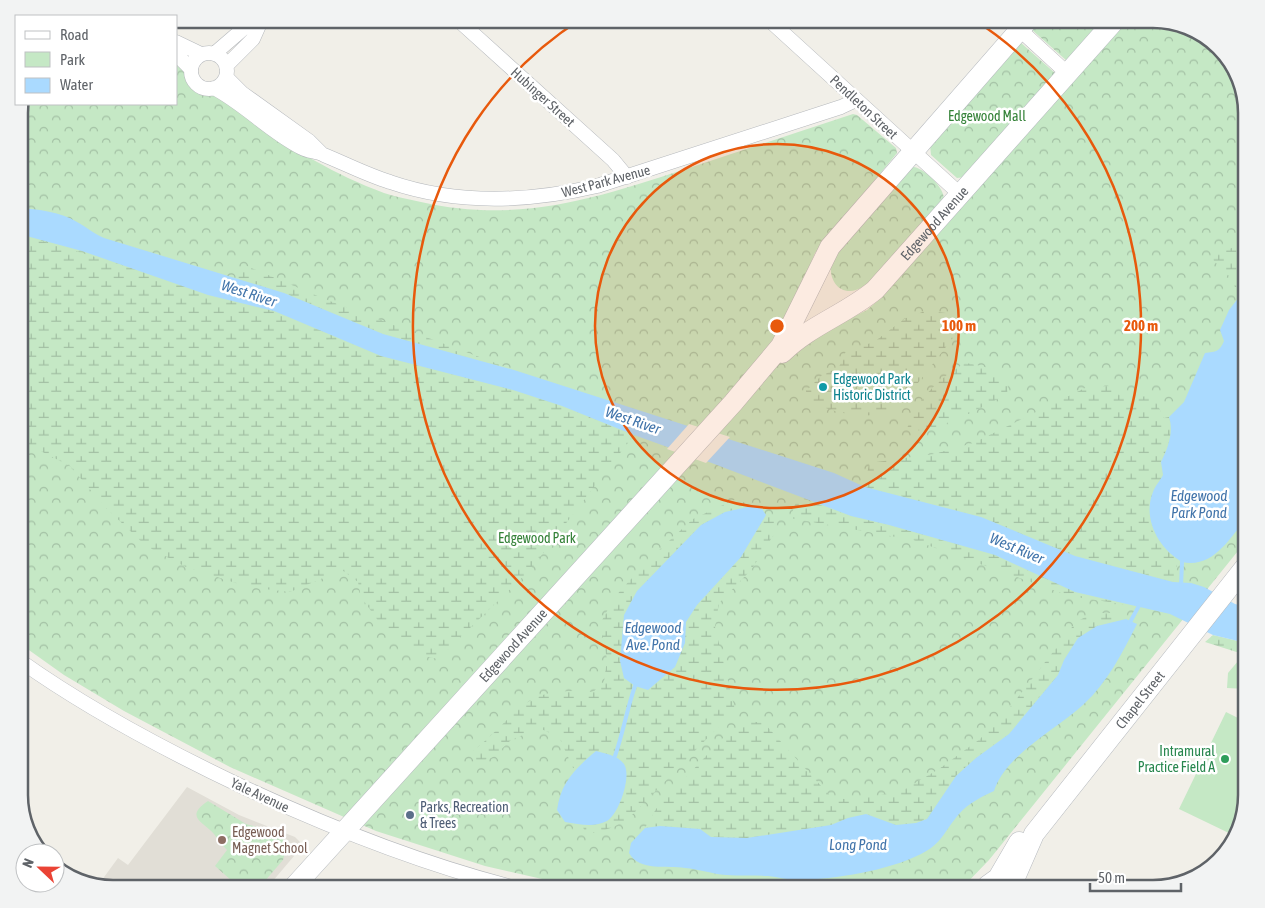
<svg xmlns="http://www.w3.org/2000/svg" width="1265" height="908" font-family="'Asap Condensed',sans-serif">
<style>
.education{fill:#e1ded6}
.green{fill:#c5e8c5}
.forest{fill:url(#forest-crowns)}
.wetland{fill:url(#wetland-marsh)}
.water{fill:#aadaff}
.pier{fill:#f1efe8}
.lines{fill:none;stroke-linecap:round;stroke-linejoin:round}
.stream{stroke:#aadaff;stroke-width:4}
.street-casing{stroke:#b5b8bc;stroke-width:15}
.secondary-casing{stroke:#b6babf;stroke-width:21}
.street{stroke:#fff;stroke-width:14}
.secondary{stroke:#fff;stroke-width:20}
.ring{fill:none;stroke:#e8590c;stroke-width:2.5}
.culture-dot{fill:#0f9aa8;stroke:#fff;stroke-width:2}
.leisure-dot{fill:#2e9e5b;stroke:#fff;stroke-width:2}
.service-dot{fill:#5c6f8a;stroke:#fff;stroke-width:2}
.education-dot{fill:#8d6e63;stroke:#fff;stroke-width:2}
.labels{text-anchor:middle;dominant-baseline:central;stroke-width:5;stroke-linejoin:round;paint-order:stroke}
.street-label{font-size:14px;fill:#5f6368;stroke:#fff}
.park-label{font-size:14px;fill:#348238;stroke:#fff}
.culture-label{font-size:14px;fill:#0d838f;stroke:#fff;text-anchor:start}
.leisure-label{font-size:14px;fill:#27864d;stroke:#fff;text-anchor:end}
.service-label{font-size:14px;fill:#4e5e75;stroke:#fff;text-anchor:start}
.education-label{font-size:14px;fill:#785e54;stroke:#fff;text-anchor:start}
.water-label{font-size:15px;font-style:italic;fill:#4174aa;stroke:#fff}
.rim{fill:none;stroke:#5f6368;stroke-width:2.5}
.centre{fill:#e8590c;stroke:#fff;stroke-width:2.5}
.ring-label{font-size:15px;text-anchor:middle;font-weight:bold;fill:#e8590c;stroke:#fff;stroke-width:5;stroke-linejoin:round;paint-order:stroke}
</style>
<defs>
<pattern id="forest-crowns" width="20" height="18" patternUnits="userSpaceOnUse" patternTransform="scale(1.25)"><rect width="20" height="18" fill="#c5e8c5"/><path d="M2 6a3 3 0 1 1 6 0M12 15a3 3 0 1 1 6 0" fill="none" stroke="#a3c0a4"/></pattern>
<pattern id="wetland-marsh" width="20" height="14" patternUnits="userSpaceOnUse" patternTransform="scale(1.25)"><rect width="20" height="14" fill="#c5e8c5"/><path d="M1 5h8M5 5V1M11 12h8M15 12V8" fill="none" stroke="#a3c0a4"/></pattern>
</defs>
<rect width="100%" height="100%" fill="#f1efe8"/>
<path class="education" d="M187 787 239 815 295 837 301 843 300 849 266 889H113L99 884 118 858 128 865Z"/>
<path class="green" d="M1244 654 1246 655V689L1227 688 1228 673Z
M1226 712 1246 722V795L1233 835 1179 809Z"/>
<path class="forest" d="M1040 19H1104L1067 61 1031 29Z
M1127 19H1152L1209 38 1236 71 1246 113V541L989 860 961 889H586L485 866 376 831 230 767 124 711 64 675 19 643 20 104H176V60C198 77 177 88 218 96 274 136 319 169 384 193 396 197 409 199 421 202 523 225 602 196 698 165 750 148 801 131 853 114L857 115 896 148 897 153 815 253 786 323 821 333 867 310 882 297Z
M1020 42 1056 74 965 177 957 178 931 155 930 145Z
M914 167C925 169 944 187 944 199L871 281C865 285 858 291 850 291 833 291 828 272 832 259L909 168Z
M208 801 246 824 281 834 287 846 283 860 258 889H241L215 866 227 850C222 845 218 840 214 834 203 822 184 817 208 801Z"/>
<path class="wetland" d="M19 234 274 311 381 356 513 390 562 406 634 435 530 570 438 659 415 654 384 629 361 597 358 582 342 570 290 592 248 587 186 567 146 546 106 508 70 466 19 440Z
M1246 245V288L1239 295 1230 277 1210 257 1234 247Z
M242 264 327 300 514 370 383 334 284 293 236 278Z
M925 311 946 313 955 318 959 330 897 410C867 421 835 414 807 400L806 391 821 376 839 367 846 351 874 342 904 319Z
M965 363C984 366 996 368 1008 384L1007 394C987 405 927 438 907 429 916 400 939 378 965 363Z
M1111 386 1123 398 1153 396 1164 418 1169 417C1174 432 1168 448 1161 462L1163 475C1153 493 1143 518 1156 537 1162 546 1171 553 1178 560L1173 582 1075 556 981 517 865 487 869 463 934 454 973 443 1087 387Z
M798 497 851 516 889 525 995 555 1038 576 1102 599 1129 603 1128 605 1070 596 913 540 790 518Z
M736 499 752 506 725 512 701 525 637 591 624 615 648 690 659 680 685 643 686 622 697 605 741 557 766 515 775 519 773 536 751 570 719 603 715 627 735 710 630 817C617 827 602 832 586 834L582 825H598L596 751 574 770 559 737 539 728 511 740 493 757 477 763 472 757 474 750C522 712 522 685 593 692L604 682 607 659 600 624 614 598 646 562 693 519Z
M1093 613H1126V619L1097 626 1064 660 1058 675 1009 734 976 758 956 776 927 819 916 823 896 825 882 818H848L831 825 747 838 711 837 700 829 660 826 645 828 656 809 723 738 748 721 764 723 831 797 844 799 872 797 903 790 939 769 980 739 1008 710 1076 622Z
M1213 635 1246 643V655L1205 642Z"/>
<path class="water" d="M19 208C38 209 61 212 77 222 87 227 92 233 104 238L284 293 383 334 514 370 834 473 865 487 981 517 1075 556 1173 582 1191 583 1204 587 1235 604 1246 607V643L1213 635 1170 614 1075 592 995 555 889 525 851 516 709 462 634 435 562 406 513 390 381 356 274 311 208 295 82 251 19 234Z
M1246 288V518C1230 539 1212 569 1182 562 1159 549 1142 519 1153 492 1155 486 1160 481 1163 475L1161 462C1168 448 1174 432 1169 417L1184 402 1205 353C1216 352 1220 351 1224 341L1220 330 1229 310Z
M752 506 762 509 766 515 741 557 697 605 686 622 685 643 675 667 648 690 635 686 624 678 620 661 624 615 637 591 701 525 725 512Z
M1126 619 1137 624C1123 652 1107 683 1084 704 1056 730 1006 754 994 791 981 797 969 803 959 814 945 830 942 844 921 854 887 871 836 879 798 880 788 880 778 877 768 876 754 875 740 876 726 875 712 874 699 869 685 868 667 865 640 872 629 853L631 843 645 828 660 826 700 829 711 837 747 838 831 825 848 818 866 814 896 825 916 823 927 819 956 776 976 758 1009 734 1058 675 1064 660 1078 638 1097 626Z
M596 751C606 754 617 755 624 764 632 776 619 814 607 821 594 828 579 824 565 822L557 810C561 782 575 769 596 751Z"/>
<path class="pier" d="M689 424 730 437 706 463 667 449Z"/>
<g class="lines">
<path class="stream" d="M1181 587 1182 562
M1129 624 1141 602
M615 756C623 733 627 709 635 686"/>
<defs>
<path id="street" d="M457 19 613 160 627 177
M768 19 961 195
M1008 19 1067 73
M176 42 201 54
M191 71a18 18 0 1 1 36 0a18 18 0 1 1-36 0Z
M176 54 191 69
M214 54 243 29 264 19
M226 66 253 39 261 21
M226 77 242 93 309 141 321 153
M214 88C246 105 270 132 302 148 309 152 317 151 324 155 346 164 367 175 390 182 457 205 529 202 597 186L841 107 856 100
M19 660C89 710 165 750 243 787 333 829 424 865 520 889"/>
<g id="secondary">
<path id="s1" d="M782 353C809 326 846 314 875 290L1116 19"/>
<path d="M987 886 998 878 1019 842"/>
<path id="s2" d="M292 889 733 403 781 346 830 247 1029 19"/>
<path id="s3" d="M1010 889 1034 834 1246 566"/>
</g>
</defs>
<use href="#street" class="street-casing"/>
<use href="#secondary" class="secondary-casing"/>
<use href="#street" class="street"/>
<use href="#secondary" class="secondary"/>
</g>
<circle cx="777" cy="326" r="182" fill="#e8590c" fill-opacity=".12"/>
<g class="ring">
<circle cx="777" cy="326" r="182"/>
<path d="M973 19A364 364 0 1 1 581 19"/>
</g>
<circle class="culture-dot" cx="823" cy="387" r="5"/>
<circle class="leisure-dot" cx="1225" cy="759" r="5"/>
<circle class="service-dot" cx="410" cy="815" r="5"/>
<circle class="education-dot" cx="222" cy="840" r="5"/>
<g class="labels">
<g class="street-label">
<text transform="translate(543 97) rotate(42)">Hubinger Street</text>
<text transform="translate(864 107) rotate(43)">Pendleton Street</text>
<text transform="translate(606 181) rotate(-15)">West Park Avenue</text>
<text stroke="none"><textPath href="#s1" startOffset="202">Edgewood Avenue</textPath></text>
<text stroke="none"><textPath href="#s2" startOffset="329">Edgewood Avenue</textPath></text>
<text stroke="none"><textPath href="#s3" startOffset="231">Chapel Street</textPath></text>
<text transform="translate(260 795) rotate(25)">Yale Avenue</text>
</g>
<g class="park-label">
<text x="987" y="116">Edgewood Mall</text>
<text x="537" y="538">Edgewood Park</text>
</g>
<g class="culture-label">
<text x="833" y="379">Edgewood Park<tspan x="833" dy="16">Historic District</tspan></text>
</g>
<g class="leisure-label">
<text x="1215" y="751">Intramural<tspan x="1215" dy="16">Practice Field A</tspan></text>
</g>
<g class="service-label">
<text x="420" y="807">Parks, Recreation<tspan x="420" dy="16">&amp; Trees</tspan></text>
</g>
<g class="education-label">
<text x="232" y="832">Edgewood<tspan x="232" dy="16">Magnet School</tspan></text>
</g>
<g class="water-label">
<text transform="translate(249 293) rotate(18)">West River</text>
<text transform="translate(633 420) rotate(19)">West River</text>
<text x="1199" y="495">Edgewood<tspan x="1199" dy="17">Park Pond</tspan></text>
<text transform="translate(1017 548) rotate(23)">West River</text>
<text x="653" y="627">Edgewood<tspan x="653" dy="17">Ave. Pond</tspan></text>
<text x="858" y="844">Long Pond</text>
</g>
</g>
<path d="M0 0H1265V908H0ZM113 28H1153A85 85 0 0 1 1238 113V795A85 85 0 0 1 1153 880H113A85 85 0 0 1 28 795V113A85 85 0 0 1 113 28Z" fill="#f2f3f3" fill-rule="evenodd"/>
<path class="rim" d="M113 28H1153A85 85 0 0 1 1238 113V795A85 85 0 0 1 1153 880H113A85 85 0 0 1 28 795V113A85 85 0 0 1 113 28Z"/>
<circle cx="777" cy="326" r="8" class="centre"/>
<g class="ring-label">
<text x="959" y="331">100 m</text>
<text x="1141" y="331">200 m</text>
</g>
<rect x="15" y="15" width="162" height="90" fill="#ffffff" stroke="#bfc1c3"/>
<rect x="25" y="31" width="25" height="8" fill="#ffffff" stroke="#bfc1c3"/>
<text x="60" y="40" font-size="15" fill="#5f6368">Road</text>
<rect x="25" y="52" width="25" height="15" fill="#c5e8c5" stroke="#bfc1c3"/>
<text x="60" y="65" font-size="15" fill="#5f6368">Park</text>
<rect x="25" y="78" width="25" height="15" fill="#aadaff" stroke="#bfc1c3"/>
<text x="60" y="90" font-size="15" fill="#5f6368">Water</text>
<g transform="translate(40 868) rotate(292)"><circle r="24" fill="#ffffff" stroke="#bfc1c3"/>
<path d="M0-4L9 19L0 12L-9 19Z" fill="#ea4335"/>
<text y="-8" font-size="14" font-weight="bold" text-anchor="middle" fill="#5f6368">N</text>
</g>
<path d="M1090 883v8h91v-8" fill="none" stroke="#5f6368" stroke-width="2.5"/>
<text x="1098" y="883" font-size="15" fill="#5f6368" stroke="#ffffff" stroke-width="4" paint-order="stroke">50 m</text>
</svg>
